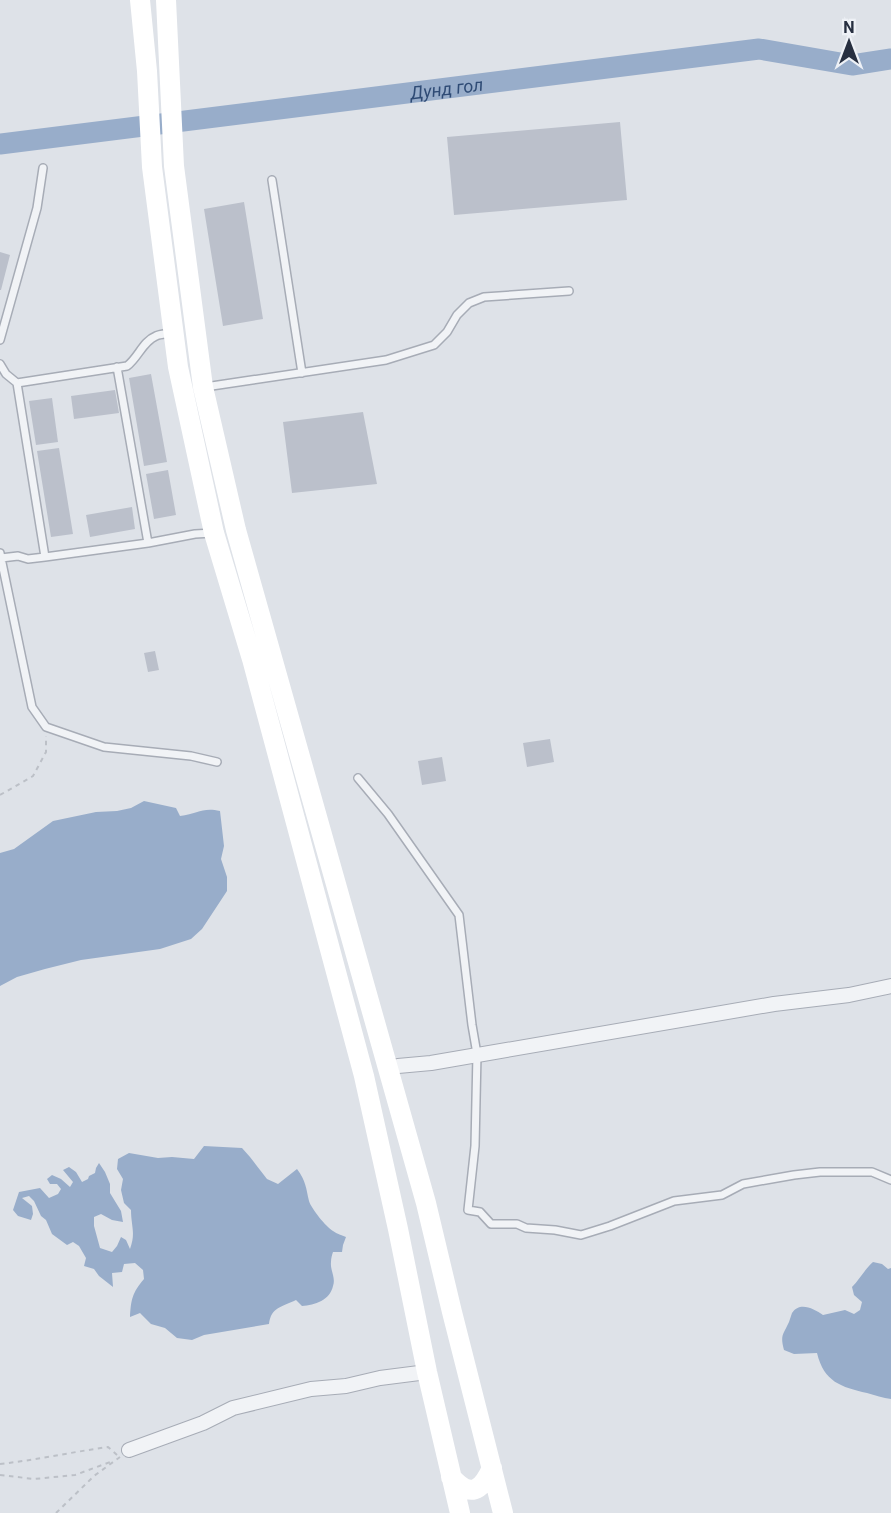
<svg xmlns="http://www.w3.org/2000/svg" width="891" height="1513" font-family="Roboto,sans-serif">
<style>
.water{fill:#98adca}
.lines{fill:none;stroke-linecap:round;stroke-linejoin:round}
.river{stroke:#98adca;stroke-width:21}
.building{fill:#bbc0cb}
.service-casing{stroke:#a7acb6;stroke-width:10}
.minor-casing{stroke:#a7acb6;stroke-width:16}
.path{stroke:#bcc0c7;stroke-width:2;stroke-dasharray:4.5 4.5;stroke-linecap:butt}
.service{stroke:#f1f3f6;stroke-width:7}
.minor{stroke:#f1f3f6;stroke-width:14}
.secondary{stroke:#fff;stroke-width:20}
.labels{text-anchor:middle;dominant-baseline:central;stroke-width:5;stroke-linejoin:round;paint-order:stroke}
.water-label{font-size:18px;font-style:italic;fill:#2f4b75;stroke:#eef1f6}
</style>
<rect width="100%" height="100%" fill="#dee2e8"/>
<path class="water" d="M144 801 176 808 180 816C198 814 202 807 220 811L224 846 221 859 227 877V891L202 929 191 939 160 949 81 960 45 969 17 977 0 986V853L14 849 53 821 96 812 117 811 131 808Z
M204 1146 242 1148 250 1157 267 1179 278 1184 297 1169C306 1181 306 1188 309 1201 311 1208 326 1227 333 1231 337 1234 342 1235 346 1237L343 1245 342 1252H333C332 1255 331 1258 331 1262 330 1270 336 1278 333 1286 330 1300 315 1305 302 1306L296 1300C282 1307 271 1307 269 1324L204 1335 192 1340 177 1338 165 1328 151 1324 140 1313 130 1317C131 1300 132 1293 144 1279L143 1270 135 1263 124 1264 122 1272 112 1273 113 1287 99 1276 94 1269 84 1266 86 1258 79 1246 73 1242 67 1245 52 1234 46 1220 41 1216 34 1201 29 1196 22 1198 32 1206 33 1214 31 1220 18 1216 13 1210 19 1192 40 1188 49 1198 58 1194 61 1189 57 1184H50L47 1179 52 1175 61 1179 70 1187 73 1182 63 1170 69 1167 76 1172 82 1182 88 1179 89 1176 95 1173 96 1168 99 1163 105 1172 110 1184V1193L121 1211 123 1222 112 1220 101 1214 94 1217V1226L100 1248 112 1252 117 1246 121 1237 126 1240 130 1249C136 1233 131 1226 131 1210L124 1203 121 1190 123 1179 117 1169 118 1159 129 1153 158 1158 172 1157 194 1159Z
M873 1262 882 1264 888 1269 891 1268V1399C883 1398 875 1395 867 1393 841 1387 824 1382 817 1353L794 1354 784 1350C780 1335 783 1335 789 1322 790 1319 791 1316 792 1313 800 1301 814 1309 823 1315L845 1310 854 1314 860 1310 862 1302 854 1295 852 1287C860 1279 865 1269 873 1262Z"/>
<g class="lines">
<path class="river" id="s1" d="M0 144 759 49 852 65 891 59"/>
</g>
<path class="building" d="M620 122 627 200 454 215 447 137Z
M244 202 263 319 223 326 204 209Z
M0 252 10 255 1 290H0Z
M151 374 167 462 144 466 129 378Z
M115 390 119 413 74 419 71 396Z
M52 398 58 442 36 445 29 401Z
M363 412 377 484 292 493 283 422Z
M59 448 73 534 51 537 37 451Z
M168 470 176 515 154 519 146 474Z
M132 507 135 529 90 537 86 515Z
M155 651 159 670 148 672 144 653Z
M550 739 554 762 527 767 523 743Z
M442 757 446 781 422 785 418 761Z"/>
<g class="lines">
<defs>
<path id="service" d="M272 180 302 373
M0 340 37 208 43 168
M0 364 6 374 17 383 127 366C138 358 143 341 156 336 160 334 166 334 171 333
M117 367 148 543
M17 383 45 557
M205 387 386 360 434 345 447 332 457 315 469 303 484 297 569 291
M0 553 1 558 18 556 28 559 45 557 148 543 195 534 213 533
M1 558 32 707 46 727 104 747 191 756 217 762
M358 778 388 814 459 915 472 1025 477 1054 475 1146 468 1210 480 1212 491 1224H517L526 1228 555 1230 581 1235 610 1226 674 1201 722 1195 743 1184 794 1175 820 1172H872L891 1180"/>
<path id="minor" d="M398 1066 431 1063 774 1004 849 995 891 986
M129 1450 203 1423 233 1408 311 1389 346 1386 380 1378 427 1372"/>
</defs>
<use href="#service" class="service-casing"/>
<use href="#minor" class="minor-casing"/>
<path class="path" d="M0 795 33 776 46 752V736
M0 1464C36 1460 72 1452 108 1447L117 1455
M0 1475 34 1479 75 1475 113 1461
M56 1513 94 1476 120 1457"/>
<use href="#service" class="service"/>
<use href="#minor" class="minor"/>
<path class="secondary" d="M140 0 147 71 152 167 178 367 214 533 252 659 364 1076 398 1229 427 1372 460 1513
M166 0 174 166 203 387 236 530 426 1203 452 1312 503 1513
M451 1477C470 1498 481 1492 492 1468"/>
</g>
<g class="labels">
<g class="water-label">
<text stroke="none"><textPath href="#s1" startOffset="450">Дунд гол</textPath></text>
</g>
</g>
<g transform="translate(849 42)" stroke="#eef1f6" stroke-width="4.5" paint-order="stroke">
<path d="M0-4.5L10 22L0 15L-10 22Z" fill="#272f40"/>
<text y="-9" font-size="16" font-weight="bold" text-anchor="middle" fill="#272f40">N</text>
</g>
</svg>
